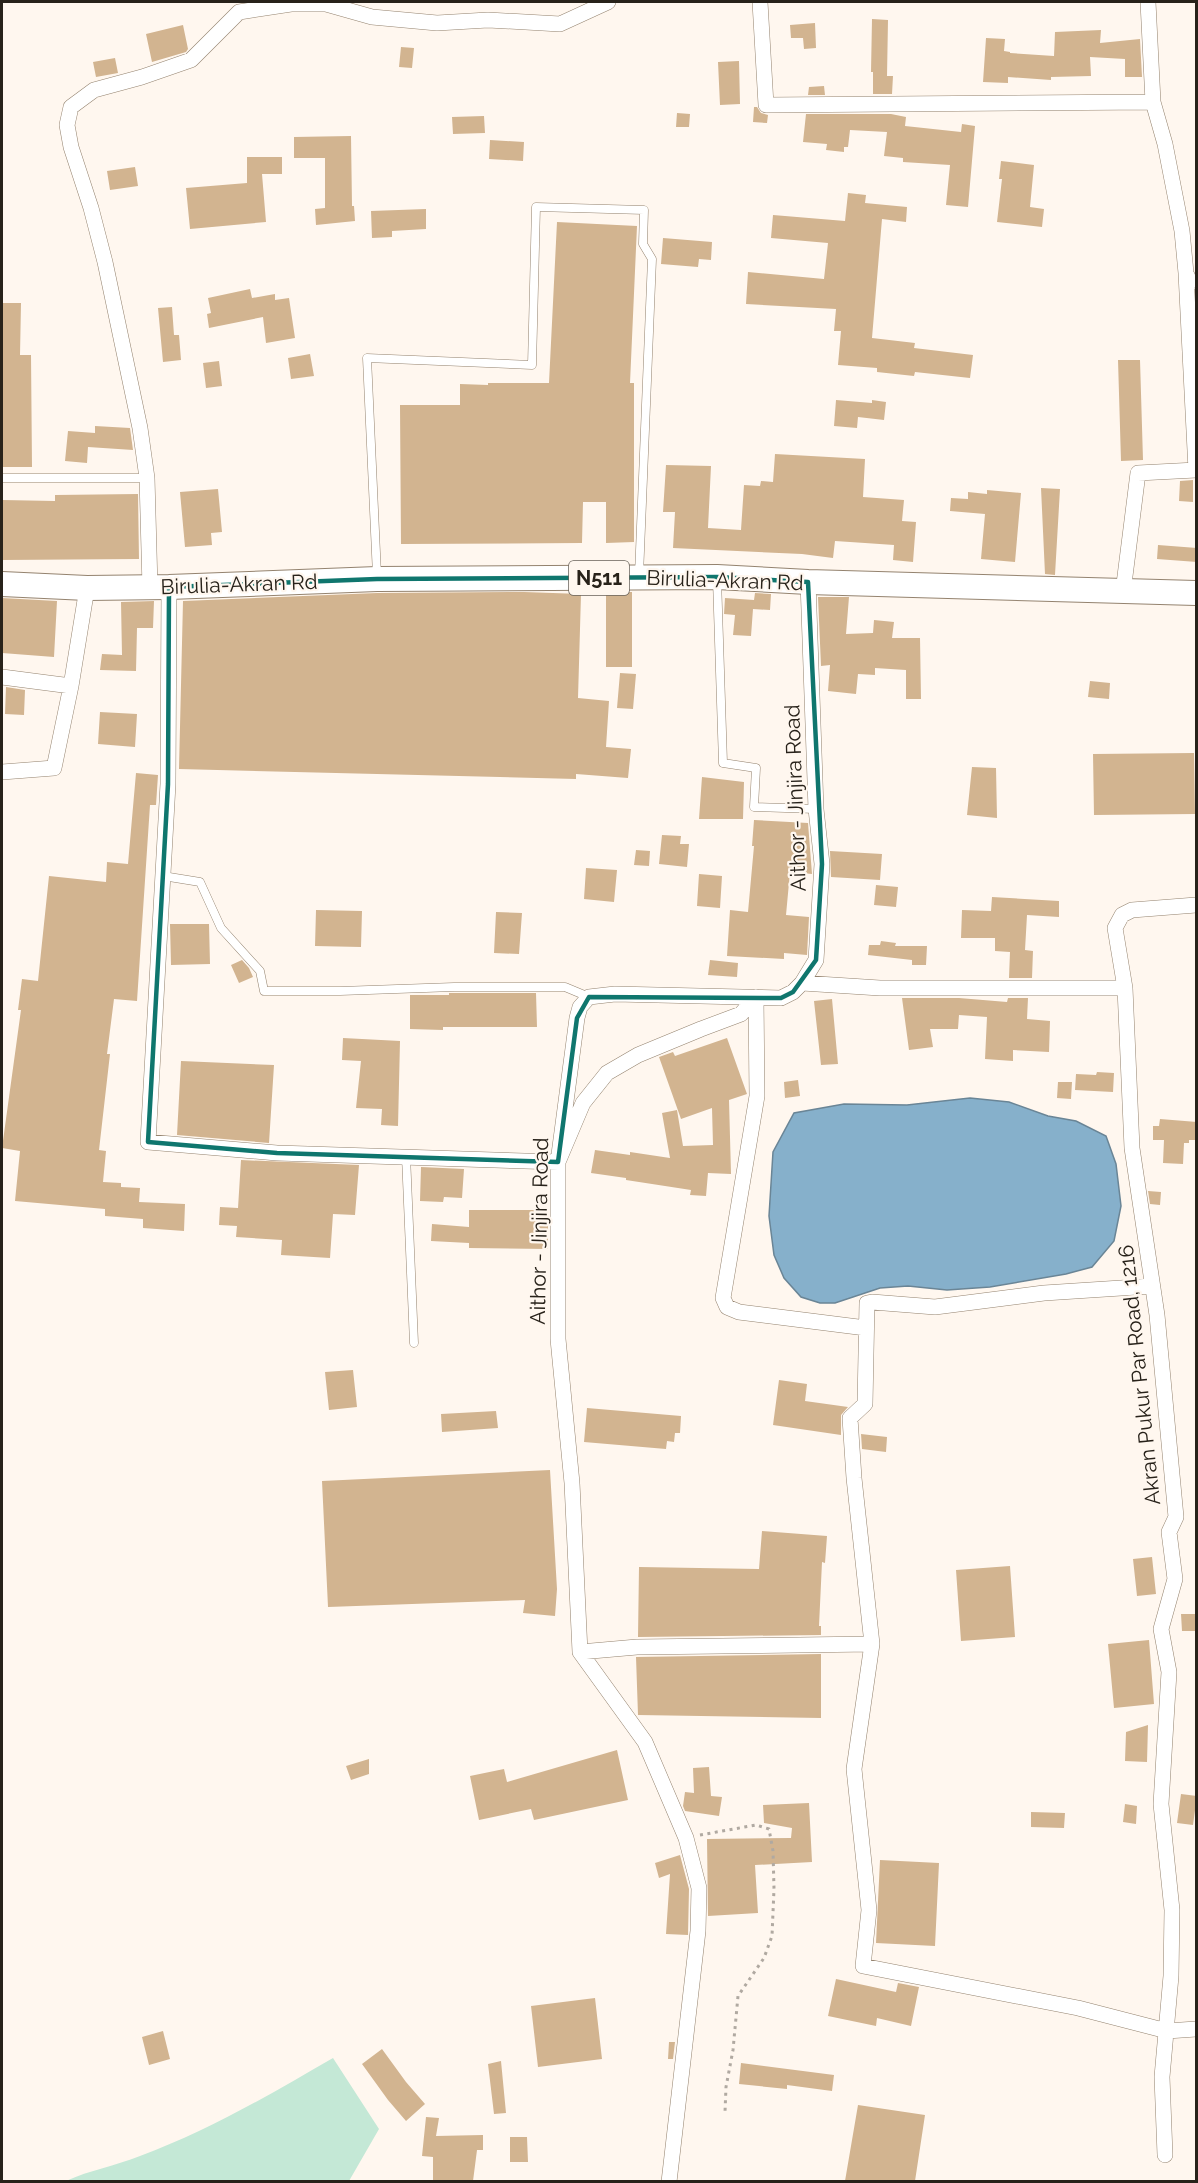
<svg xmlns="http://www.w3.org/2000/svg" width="1198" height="2183" font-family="Raleway,sans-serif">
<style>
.green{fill:#c4e8d6}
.water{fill:#86b0cb;stroke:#6a8596;stroke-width:1.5}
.building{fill:#d2b490}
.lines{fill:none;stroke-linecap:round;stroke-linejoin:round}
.service-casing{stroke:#94836f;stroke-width:9}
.minor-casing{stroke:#94836f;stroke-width:16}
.trunk-casing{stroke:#94836f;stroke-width:26}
.path{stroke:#b0a9a1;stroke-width:3;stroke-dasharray:3 4.5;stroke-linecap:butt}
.service{stroke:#fff;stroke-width:8}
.minor{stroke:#fff;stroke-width:15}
.trunk{stroke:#fff;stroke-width:24}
.marked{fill:none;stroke:#0f766e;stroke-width:4.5;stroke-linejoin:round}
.labels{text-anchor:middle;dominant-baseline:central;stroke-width:4.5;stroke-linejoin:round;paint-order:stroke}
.shield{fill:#fff7ef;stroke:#68625a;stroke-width:1.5}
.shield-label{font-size:20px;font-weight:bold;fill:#28221a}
.street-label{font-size:21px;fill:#28221a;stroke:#fff7ef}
</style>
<rect width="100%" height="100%" fill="#fff7ef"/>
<path class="green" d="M333 2058 379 2129 349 2181H66C90 2170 115 2166 140 2156 208 2131 271 2094 333 2058Z"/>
<path class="water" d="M970 1098 1009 1102 1048 1116 1076 1121 1106 1136 1116 1164 1121 1206 1114 1241 1092 1267 1066 1274 990 1287 947 1290 908 1286 880 1288 835 1303H820L801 1297 784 1278 774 1255 769 1216 773 1152 794 1113 844 1104 907 1105Z"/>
<path class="building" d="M872 19 888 20 887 76H893L892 94H873V72H871Z
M815 23 816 48 804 49 803 38H791L790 25Z
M183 25 188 49 186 52 152 62 146 34Z
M1101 30 1100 43 1140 39 1142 77H1125V59L1090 57 1091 76 1051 77V80L1008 77V83L983 82 986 38 1005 39 1004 51 1010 52V53L1054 56 1055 32Z
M401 47 414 48 412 68 399 67Z
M115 58 118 73 96 77 93 62Z
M739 61 740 104 720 105 718 62Z
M824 86 825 95H808L809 87Z
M754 107H757L761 113 768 115 767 123 753 122Z
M677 113 690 114 689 127H676Z
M806 114H891L906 117 905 126 961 132 962 124 975 126 968 207 946 205 950 165 903 162V158L884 156 887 132 850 130 848 147H844V152L826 150 827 144 803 142Z
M484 116 485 133 453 134 452 117Z
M351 136 352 206H354L355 221 316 225 315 209 325 208V158H294V137Z
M490 140 524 142 523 161 489 159Z
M247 157H282V174H262L266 222 190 229 186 188 247 183Z
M1001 161 1034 165 1030 207 1044 209 1042 227 997 222 1002 179H999Z
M135 167 138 186 110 190 107 171Z
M848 193 866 195 865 203 907 207 906 222 882 219 872 338 915 343 914 348 973 355 970 378 915 372 914 376 877 372V368L838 365 841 331H834L836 309 746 304 748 272 824 279 828 243 771 238 773 215 845 221Z
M426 209V229L392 231V237L372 238 371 211Z
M557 222 637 226 630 383H634V542L606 543V502H583L582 543 401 544 400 405H460V384L488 385V383H549Z
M663 238 712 242 711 260 699 259 698 267 661 264Z
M250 289 252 298 275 294V300L289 298 295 338 266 343 263 317 209 328 207 314 211 313 208 298Z
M2 303H21L20 355H31L32 467H2Z
M172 307 174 335H179L181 360 163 362 158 308Z
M310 354 314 376 291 379 288 358Z
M1118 360H1140L1143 460 1121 461Z
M219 361 222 386 206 388 203 363Z
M836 400 872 403V400L886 402 884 420 858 417 857 428 834 426Z
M95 426 130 428 133 450 88 447 87 463 65 461 68 431 95 433Z
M775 454 865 459 863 497 904 500 902 521 916 522 913 562 893 560 894 545 865 543 835 541 833 558 802 554 673 548 675 512H663L666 465 711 466 708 528 741 530 744 485 760 486 761 481 773 482Z
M1193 480V502L1179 501 1180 481Z
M1041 488 1060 489 1055 575 1045 574Z
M218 489 222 532 211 533 212 545 185 547 180 492Z
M987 490 1021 493 1015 562 981 559 985 514 950 511 951 498 968 499V492L987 494Z
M138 494 139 559 2 560V500L55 501V495Z
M1158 545 1197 548V562L1157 559Z
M524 592 581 594 578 698 609 701 606 747 631 749 628 778 576 774V779L179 769 183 601 377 593Z
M606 592H632V667H606Z
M755 593 771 594 770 610 753 609 751 636 733 635 735 615 724 614 725 598 754 600Z
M818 597H849L846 634 873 633 874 620 894 622 892 638H920L921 699H906V670L875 668V675L858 674 856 694 828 691 830 665 821 666Z
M2 598 57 601 54 657 2 653Z
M154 601 153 628H137L136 671 100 670 102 654 122 655 121 602Z
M620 673 636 674 633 709 617 708Z
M1090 681 1110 683 1109 699 1088 697Z
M6 687 25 690 24 715 5 714Z
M100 712 137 714 135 747 98 744Z
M1194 753 1195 814 1094 815 1093 754Z
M972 767 996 768 997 818 967 815Z
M136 773 158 775 156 805H150L137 1001 114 999 107 1054H110L99 1150 106 1151 103 1182 121 1183V1187L140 1188 139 1202 185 1204 184 1231 143 1228V1219L105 1216V1209L15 1201 20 1151 2 1148 21 1010H18L22 979 38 981 49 876 106 882 107 862 128 864Z
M702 777 744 782 743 819H699Z
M754 820 808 823 812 874 790 872 786 915 809 917 807 955 784 953V959L727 956 730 910 748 912 754 846H752Z
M662 835 681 836 680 844H689L687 867 659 864Z
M636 850 650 851 649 866 634 865Z
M830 851 882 854 880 880 831 877Z
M586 868 617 870 614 902 584 899Z
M699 874 722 876 720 908 697 906Z
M876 885 898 887 896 907 874 905Z
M992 897 1059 901V917L1027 915 1025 950 1033 951 1032 978H1009L1010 952 995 951V938H961L962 910 991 911Z
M316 910 362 911 361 947 315 946Z
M496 912 522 913 519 954 494 953Z
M170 924H209L210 964 171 965Z
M881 941 896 943 895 946H927L926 965H912V960L868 955 869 945H880Z
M242 960 249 968 253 977 239 983 231 965Z
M710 960 738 963 737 977 708 975Z
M449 993H536L537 1027H443V1030L410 1029V995H449Z
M902 998H959L1007 1002 1008 998H1028L1027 1019 1050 1021 1049 1052 1013 1050V1061L985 1059 987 1017 959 1015 958 1029H930L933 1047 909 1050Z
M832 999 838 1064 821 1065 814 1001Z
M343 1038 400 1041 398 1126 381 1125 382 1109 356 1108 361 1061 342 1060Z
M727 1038 747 1094 729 1100 731 1174 708 1173 706 1196 690 1195 691 1190 626 1180V1178L591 1173 595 1150 630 1155V1152L670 1158 662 1113 677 1110 683 1146 713 1145 712 1108 681 1119 659 1057 673 1052 675 1056Z
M181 1061 274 1065 269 1143 177 1135Z
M1097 1072 1114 1073 1113 1092 1075 1090 1076 1074 1096 1075Z
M798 1080 800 1096 785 1098 784 1082Z
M1058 1082H1072L1071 1099 1057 1098Z
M1160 1119 1197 1122V1140H1189V1143H1184L1183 1164 1163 1163 1164 1140H1153V1126H1159Z
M241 1160 359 1165 355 1215 333 1214 330 1258 281 1255 282 1240 236 1237 237 1226 219 1225 220 1207 238 1208Z
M421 1167 464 1169 462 1198 444 1197 443 1202 420 1201Z
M1148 1191 1161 1192 1160 1205 1150 1204Z
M469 1210H548V1249L469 1248V1243L431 1241 432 1224 469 1227Z
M353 1370 357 1407 329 1410 325 1372Z
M779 1380 807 1384 805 1401 848 1407 841 1415V1435L773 1425Z
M587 1408 681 1416 680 1433H675L674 1442 667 1441 666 1449 584 1442Z
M496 1411 498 1428 442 1432 441 1414Z
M861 1434 887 1437 886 1452 862 1449Z
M550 1470 557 1589 555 1616 523 1613 525 1600 328 1607 322 1481Z
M762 1531 827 1536 825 1563 822 1562 819 1626H821V1635L638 1637 639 1567 759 1569Z
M1152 1557 1156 1594 1137 1596 1133 1559Z
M1010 1566 1015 1637 961 1641 956 1570Z
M1181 1614H1197V1631H1182Z
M1149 1640 1154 1704 1114 1708 1108 1644Z
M821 1654V1718L638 1715 636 1657Z
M1148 1725 1147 1762 1125 1761 1126 1732Z
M617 1750 628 1800 534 1820 531 1809 479 1820 470 1776 504 1769 507 1782Z
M369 1759V1774L351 1780 346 1766Z
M709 1767 711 1796 722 1797 719 1816 685 1811 683 1806 685 1792 694 1793 693 1768Z
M1181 1794 1197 1796 1193 1825 1177 1823Z
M809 1803 812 1862 755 1865 758 1913 708 1916 707 1839 791 1838 792 1828 764 1823 763 1805Z
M1125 1804 1137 1806 1136 1824 1123 1822Z
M1031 1812 1065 1813 1064 1828 1031 1827Z
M680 1855 689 1889 688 1935 666 1934 670 1874 659 1878 655 1863Z
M880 1860 939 1863 935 1946 876 1943Z
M836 1979 896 1992 898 1983 919 1987 911 2026 877 2018 876 2026 828 2016Z
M595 1998 602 2059 538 2067 531 2006Z
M163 2031 170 2059 149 2065 142 2037Z
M669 2042H675L673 2059H668Z
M382 2049 406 2082 425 2104 406 2121 388 2100 362 2064Z
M501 2061 506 2113 494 2114 488 2064Z
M741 2063 834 2075 832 2091 787 2085V2089L739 2084Z
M858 2105 925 2115 915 2181H845Z
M426 2117 439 2118 436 2136 483 2135V2150H477L473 2181H433V2157L422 2156Z
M510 2137H527L528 2162H510Z"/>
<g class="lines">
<defs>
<path id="service" d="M2 478H147
M377 575 367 358 532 365 536 207 644 210 643 244 652 259 639 575
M717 579 723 763 756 768 754 807 816 809
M163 876 200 882 221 928 260 971 264 991H340L454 987H565L589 997
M406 1156 414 1343"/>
<path id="minor" d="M760 2 766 105 1153 102
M1148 2 1153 102 1165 144 1182 231 1186 273 1190 282
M150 587 147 478 140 428 105 262 91 208 71 147 67 125 71 107 94 90 142 77 191 60 239 12 291 4H326L372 17 437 23 488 20 560 24 608 2
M169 587 168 784 148 1142 277 1153 558 1162 583 1103 607 1073 638 1055 701 1029 741 1014 756 997
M1123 592 1138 473 1196 470 1186 273
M2 677 71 686
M2 772 54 768 71 686 87 588
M802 983 880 988H1125
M756 997 757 1096 723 1298 727 1307 739 1312 866 1328
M872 1644 854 1769 869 1910 863 1966 1078 2008 1167 2031 1196 2029
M580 1652 637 1647 872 1644 854 1478 850 1418 865 1404 867 1303 872 1302 935 1307 1044 1293 1152 1286
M1165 2155 1162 2077 1171 1976 1172 1910 1161 1804 1169 1672 1161 1629 1175 1579 1169 1532 1176 1517 1157 1315 1132 1148 1125 988 1115 928 1122 915 1132 910 1196 905
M669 2182 698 1931 699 1888 686 1838 645 1742 580 1652 572 1483 558 1339V1162L577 1018 580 1007 589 997 615 994 781 998 793 992 802 983 816 960 822 864 816 809 808 582"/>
<path id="trunk" d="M2 584 87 588 169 587 377 579 717 577 808 582 1196 593"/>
</defs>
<use href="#service" class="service-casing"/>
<use href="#minor" class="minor-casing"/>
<use href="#trunk" class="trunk-casing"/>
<path class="path" d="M700 1835 756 1825 769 1829 773 1851 774 1889 772 1936 764 1958 738 1996 733 2050 726 2087 725 2112"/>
<use href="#service" class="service"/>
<use href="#minor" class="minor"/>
<use href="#trunk" class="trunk"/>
</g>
<path class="marked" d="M717 577 808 582 822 864 816 960 793 992 781 998 589 997 577 1018 558 1162 277 1153 148 1142 168 784 169 587 377 579Z"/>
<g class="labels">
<rect class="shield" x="569" y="561" width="60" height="34" rx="4.5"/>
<g class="shield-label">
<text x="599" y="578">N511</text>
</g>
<g class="street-label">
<text transform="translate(725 580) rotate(2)">Birulia-Akran Rd</text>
<text transform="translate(239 584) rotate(-2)">Birulia-Akran Rd</text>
<text transform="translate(795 798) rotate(-92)">Aithor - Jinjira Road</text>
<text transform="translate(539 1231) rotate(-89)">Aithor - Jinjira Road</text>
<text transform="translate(1139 1375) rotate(-96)">Akran Pukur Par Road, 1216</text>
</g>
</g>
<rect width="1198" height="2183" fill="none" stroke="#28221a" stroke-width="6"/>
</svg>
